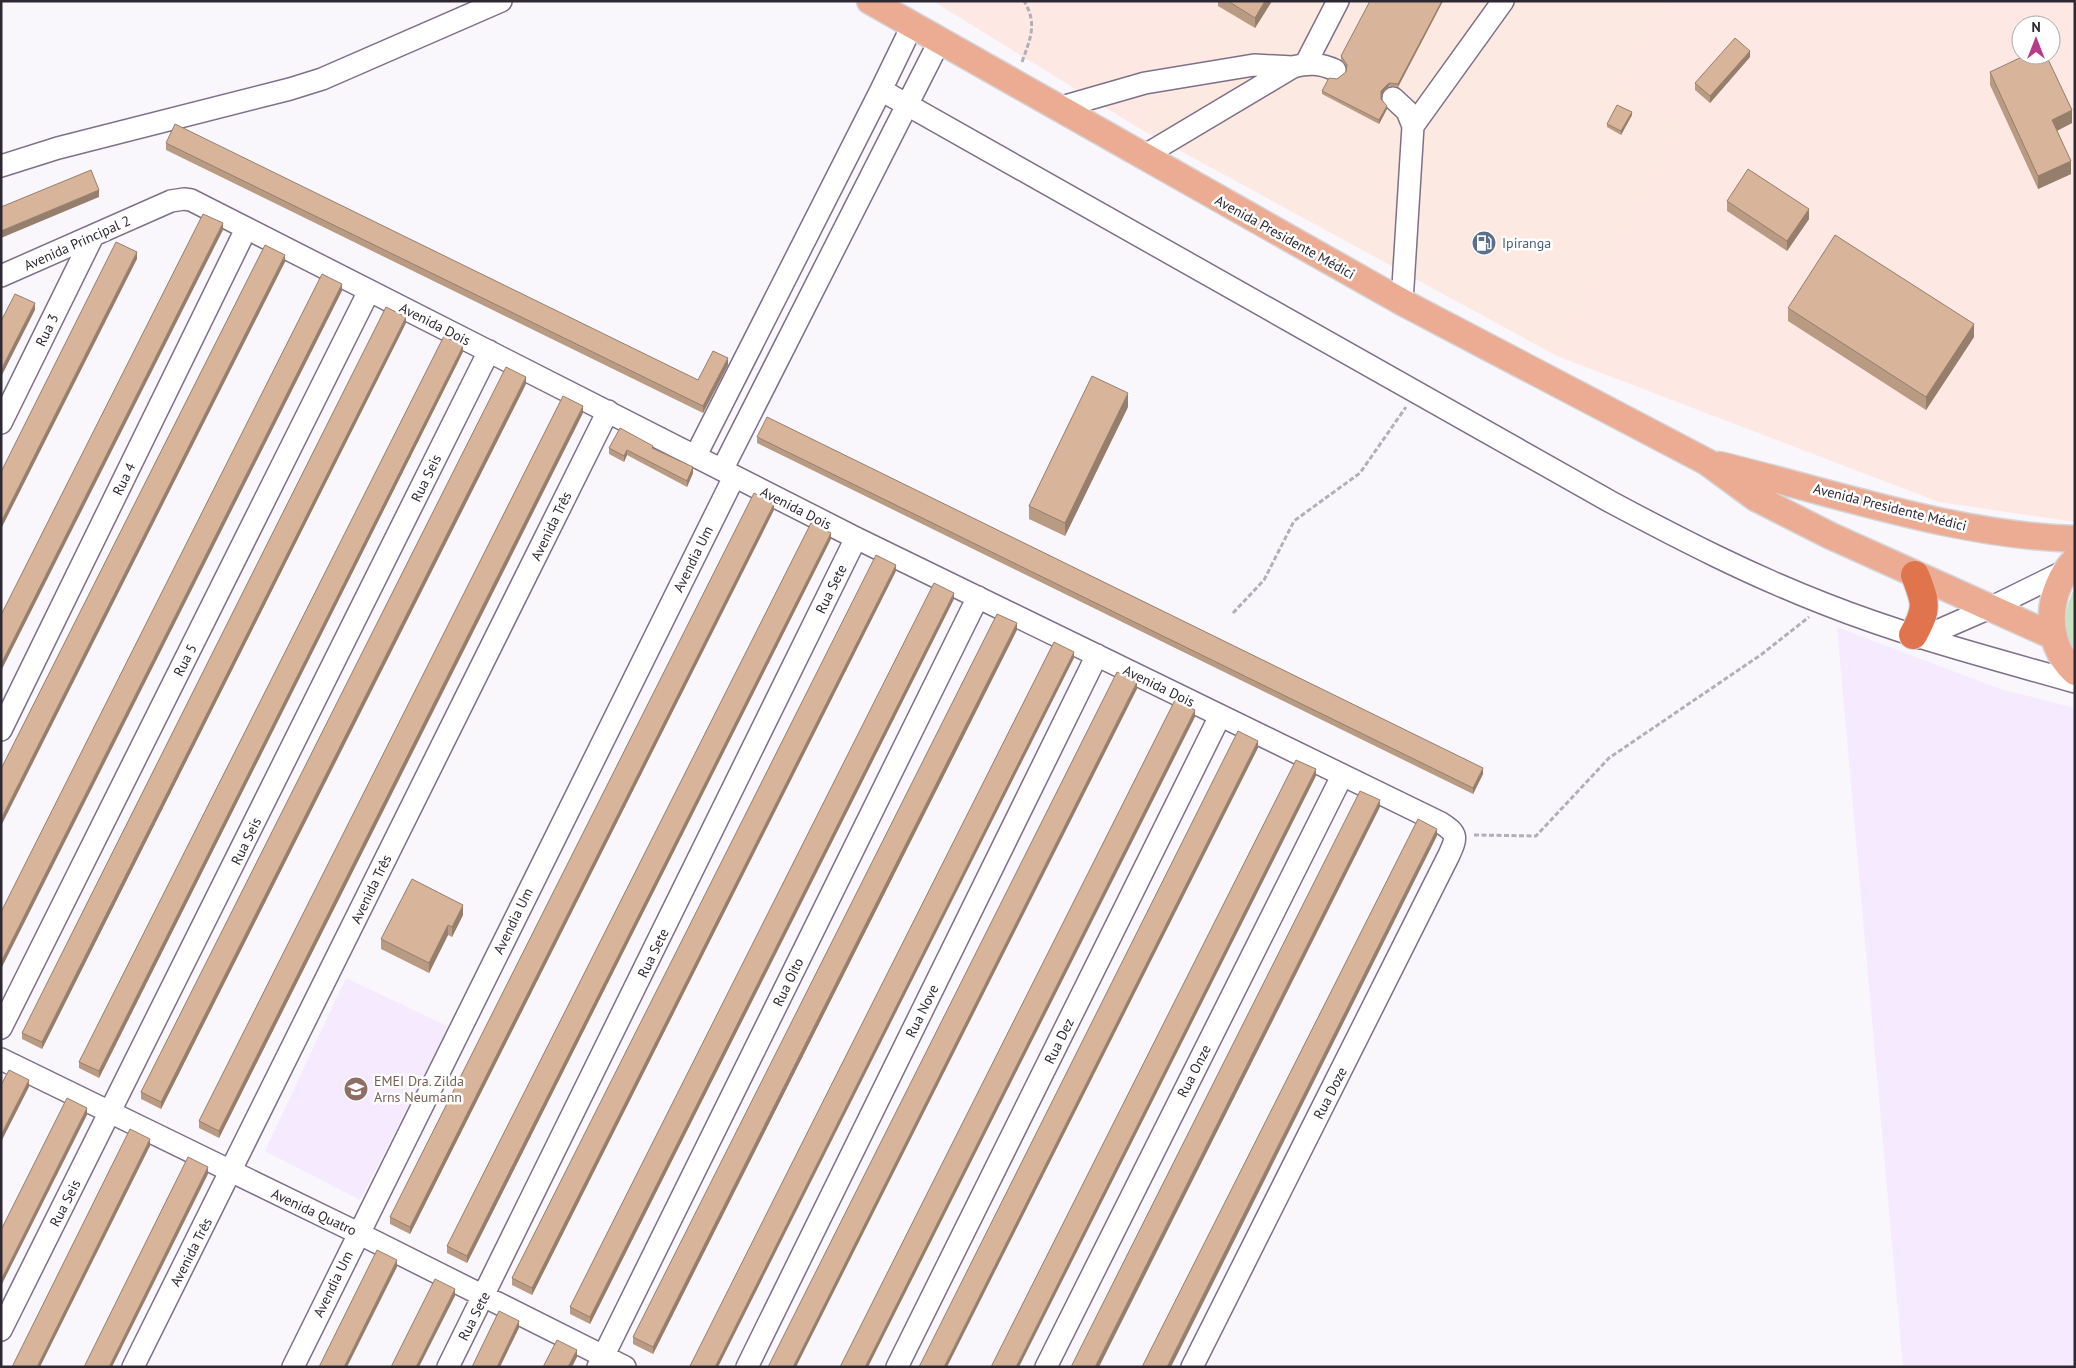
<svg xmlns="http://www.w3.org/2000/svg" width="2076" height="1368" font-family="'PT Sans',sans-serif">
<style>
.commercial{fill:#fce9e1}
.industrial{fill:#fde8e4;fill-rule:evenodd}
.built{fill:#f5eaff}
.green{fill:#c7e3c3}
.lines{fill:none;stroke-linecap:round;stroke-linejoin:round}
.minor-casing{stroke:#7e7088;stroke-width:24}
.major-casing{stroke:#d5d4d6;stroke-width:29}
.highway-casing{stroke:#d5d4d6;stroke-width:30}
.path{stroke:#b3afb7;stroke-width:3;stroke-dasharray:5 2.5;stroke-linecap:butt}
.minor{stroke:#fff;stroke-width:21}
.major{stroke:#ecac94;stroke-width:26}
.highway{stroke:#df744d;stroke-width:28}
.wall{fill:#b99b84}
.shaded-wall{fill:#967e6c}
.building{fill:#d7b49a;stroke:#967e6c}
.labels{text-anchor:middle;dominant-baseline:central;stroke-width:5;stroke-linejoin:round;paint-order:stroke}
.street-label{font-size:14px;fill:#2e2832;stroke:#fff}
.service-label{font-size:14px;fill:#4e5e75;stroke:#fff;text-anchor:start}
.education-label{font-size:14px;fill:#785e54;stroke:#fff;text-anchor:start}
</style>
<rect width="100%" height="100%" fill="#f9f6fc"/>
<path class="commercial" d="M1213 1H1668L1621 87 1685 123 1557 356 1142 130Z"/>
<path class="industrial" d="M933 1H1213L1142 130Z
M1668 1H2075V522L1939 502 1557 356 1685 123 1621 87ZM2021 25H2051V55H2021Z"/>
<path class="built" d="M1837 627 2000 689 2075 708V1367H1903Z
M346 978 449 1027 360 1200 265 1151Z"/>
<path class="green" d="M2075 587V652C2061 630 2064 609 2075 587Z"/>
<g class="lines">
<defs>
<path id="minor" d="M1306 63 1338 1
M881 90 1609 501C1680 539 1750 575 1825 604 1906 636 1991 658 2075 682
M1393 98 1407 111 1413 126 1402 302
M1058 108 1145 83 1254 65 1293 67
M1413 126 1503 1
M1142 157 1293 67C1309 63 1320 63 1335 70
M1 166 58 148 290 89 322 79 501 1
M1 276 171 201 184 199 191 200 856 538 1441 823C1458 834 1457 837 1449 855L1192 1367
M1 423 93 236
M695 457 881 90 912 26
M722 470 939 42
M1921 638 1992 607 2065 571
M1 730 246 229
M1 1028 369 291
M1 1059 358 1233 625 1367
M1 1330 489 351
M133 1367 608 411
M293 1367 734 477
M448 1367 856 538
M598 1367 978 597
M747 1367 1097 655
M897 1367 1220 716
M1046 1367 1342 776"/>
<path id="major" d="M870 1 1402 302 1707 462 1756 498 1831 536 2053 636
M1719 465C1836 493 1953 535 2075 539
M2075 560C2046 591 2042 642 2075 672"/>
<path id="highway" d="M1913 635C1928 608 1926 603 1915 575"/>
</defs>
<use href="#minor" class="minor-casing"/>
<use href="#major" class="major-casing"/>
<use href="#highway" class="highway-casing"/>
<path class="path" d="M1022 62C1030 39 1038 24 1024 1
M1233 613 1264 580 1294 521 1360 473 1406 407
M1474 835 1536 836 1609 758 1762 654 1809 617"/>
<use href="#minor" class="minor"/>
<use href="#major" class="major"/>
<use href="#highway" class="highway"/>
</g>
<path class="wall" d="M1218 1H1272L1255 28 1218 6Z
M1443 1 1398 87 1389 86 1381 95V99L1387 109 1379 124 1322 94V91L1346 72 1347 67 1341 59V56Z
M1750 57 1710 103 1695 90V83Z
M1990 72 2072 123 2057 131 2071 174 2038 189 1990 85Z
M1632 115 1621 135 1607 127V124Z
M166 143 698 380 728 365 703 413 166 150Z
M1727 201 1809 219 1787 251 1727 211Z
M1788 308 1974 337 1926 410 1788 321Z
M406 323 42 1049 22 1039V1033Z
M463 352 99 1078 79 1068V1062Z
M526 384 161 1109 141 1099V1092Z
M1128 407 1065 536 1029 519V506Z
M583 413 219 1138 199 1128V1121Z
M757 437 1483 774 1473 794 757 443Z
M609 448H653L693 473 687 487 627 455 624 462 609 454Z
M774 510 410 1234 390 1224V1217Z
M831 539 467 1263 447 1253V1246Z
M896 571 532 1295 512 1285V1278Z
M954 599 590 1324 570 1314V1307Z
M1017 630 653 1354 633 1344V1337Z
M463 915 452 937 448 935 429 973 381 949V939Z"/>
<path class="shaded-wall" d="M1265 1H1272L1255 28V18Z
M1442 1H1443L1398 87V84Z
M1750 51V57L1710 103V96Z
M1389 83V86L1381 95V91Z
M1387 106V109L1379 124V120Z
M2072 110V123L2052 133V120Z
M1632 112V115L1621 135V131Z
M2071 161V174L2038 189V176Z
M99 190V197L1 238V231Z
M1809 209V219L1787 251V241Z
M223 223V230L1 671V664Z
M137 252V259L1 529V522Z
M285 255V262L1 826V819Z
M342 284V291L1 969V962Z
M35 303V310L1 377V370Z
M406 317V323L42 1049V1042Z
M1974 324V337L1926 410V397Z
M463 346V352L99 1078V1071Z
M728 358V365L703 413V406Z
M526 377V384L161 1109V1102Z
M1128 393V407L1065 536V523Z
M583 406V413L219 1138V1131Z
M627 450V455L624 462V456Z
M693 467V473L687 487V481Z
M774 504V510L410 1234V1227Z
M831 533V539L467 1263V1256Z
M896 565V571L532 1295V1288Z
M954 593V599L590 1324V1317Z
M1017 623V630L653 1354V1347Z
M1074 652V658L718 1367H715Z
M1137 682V689L796 1367H793Z
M1195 710V717L868 1367H865Z
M1258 741V748L947 1367H944Z
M1483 768V774L1473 794V788Z
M1316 769V776L1019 1367H1016Z
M1380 800V807L1099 1367H1095Z
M1437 829V836L1171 1367H1167Z
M463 905V915L452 937V927Z
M448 925V935L429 973V963Z
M29 1080V1087L1 1142V1135Z
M87 1108V1115L1 1286V1280Z
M150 1139V1146L40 1367H37Z
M208 1167V1174L112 1367H109Z
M397 1260V1267L347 1367H344Z
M455 1289V1296L419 1367H416Z
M519 1321V1328L500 1367H497Z
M577 1350V1357L572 1367H568Z"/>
<path class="building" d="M1228 1H1265L1255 18Z
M1370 1H1442L1398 84 1389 83 1381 91V99L1387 106 1379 120 1322 91 1329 78 1337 79 1346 72 1347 65 1341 56Z
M1735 38 1750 51 1710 96 1695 83Z
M2026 55H2046L2072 110 2052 120 2071 161 2038 176 1990 72Z
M1617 105 1632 112 1621 131 1607 124Z
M175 124 698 380 713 351 728 358 703 406 166 143Z
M1748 169 1809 209 1787 241 1727 201Z
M91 170 99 190 1 231V207Z
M203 214 223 223 1 664V615Z
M1835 235 1974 324 1926 397 1788 308Z
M116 242 137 252 1 522V472Z
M265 245 285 255 1 819V769Z
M322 274 342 284 1 962V912Z
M15 294 35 303 1 370V321Z
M386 307 406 317 42 1042 22 1033Z
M444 336 463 346 99 1071 79 1062Z
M506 367 526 377 161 1102 141 1092Z
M1092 376 1128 393 1065 523 1029 506Z
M563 396 583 406 219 1131 199 1121Z
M767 417 1483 768 1473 788 757 437Z
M620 428 653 446 652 448 693 467 687 481 627 450 624 456 609 448Z
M754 493 774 504 410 1227 390 1217Z
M811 523 831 533 467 1256 447 1246Z
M876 555 896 565 532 1288 512 1278Z
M934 583 954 593 590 1317 570 1307Z
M997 614 1017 623 653 1347 633 1337Z
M1054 642 1074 652 715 1367H691L690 1366Z
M1117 672 1137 682 793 1367H768Z
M1175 700 1195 710 865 1367H840Z
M1238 731 1258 741 944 1367H919Z
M1296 760 1316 769 1016 1367H991Z
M1360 791 1380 800 1095 1367H1071Z
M1418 819 1437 829 1167 1367H1142Z
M412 879 463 905 452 927 448 925 429 963 381 939Z
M9 1070 29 1080 1 1135V1085Z
M67 1098 87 1108 1 1280V1230Z
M130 1129 150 1139 37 1367H12Z
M188 1157 208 1167 109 1367H84Z
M377 1250 397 1260 344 1367H319Z
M435 1279 455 1289 416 1367H391Z
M499 1311 519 1321 497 1367H472Z
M557 1340 577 1350 568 1367H543Z"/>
<defs>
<symbol id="fuel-disc" viewBox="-11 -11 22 22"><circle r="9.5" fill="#5c6f8a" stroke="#fff"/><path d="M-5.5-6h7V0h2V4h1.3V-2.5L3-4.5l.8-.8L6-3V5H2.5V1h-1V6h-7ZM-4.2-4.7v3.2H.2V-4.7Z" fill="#fff"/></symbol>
<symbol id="school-disc" viewBox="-11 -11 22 22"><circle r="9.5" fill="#8d6e63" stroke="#fff"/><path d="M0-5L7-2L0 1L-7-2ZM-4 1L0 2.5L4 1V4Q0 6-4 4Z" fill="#fff"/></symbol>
</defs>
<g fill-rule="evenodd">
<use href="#fuel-disc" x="1470" y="229" width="28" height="28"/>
<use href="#school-disc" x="342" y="1075" width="28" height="28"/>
</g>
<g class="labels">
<g class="street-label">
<text transform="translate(1285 237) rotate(29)">Avenida Presidente Médici</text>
<text transform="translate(77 243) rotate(-24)">Avenida Principal 2</text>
<text transform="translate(435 324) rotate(27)">Avenida Dois</text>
<text transform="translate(47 330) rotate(-64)">Rua 3</text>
<text transform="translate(426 478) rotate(-64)">Rua Seis</text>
<text transform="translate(124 479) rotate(-64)">Rua 4</text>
<text transform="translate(1890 507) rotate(14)">Avenida Presidente Médici</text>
<text transform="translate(796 508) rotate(27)">Avenida Dois</text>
<text transform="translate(551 526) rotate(-64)">Avenida Três</text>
<text transform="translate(693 559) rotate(-64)">Avendia Um</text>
<text transform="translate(831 589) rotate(-64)">Rua Sete</text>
<text transform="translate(185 660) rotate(-63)">Rua 5</text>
<text transform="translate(1159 686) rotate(26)">Avenida Dois</text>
<text transform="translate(246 841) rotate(-64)">Rua Seis</text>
<text transform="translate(371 889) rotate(-64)">Avenida Três</text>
<text transform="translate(513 921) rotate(-64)">Avendia Um</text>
<text transform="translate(653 953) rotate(-64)">Rua Sete</text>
<text transform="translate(788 982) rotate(-64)">Rua Oito</text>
<text transform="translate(922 1011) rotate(-64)">Rua Nove</text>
<text transform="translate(1059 1041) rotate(-64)">Rua Dez</text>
<text transform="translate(1194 1071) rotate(-63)">Rua Onze</text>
<text transform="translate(1330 1093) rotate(-63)">Rua Doze</text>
<text transform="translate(65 1203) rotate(-63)">Rua Seis</text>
<text transform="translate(314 1212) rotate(25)">Avenida Quatro</text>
<text transform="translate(191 1252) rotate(-63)">Avenida Três</text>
<text transform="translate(333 1284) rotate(-64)">Avendia Um</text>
<text transform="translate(474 1316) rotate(-63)">Rua Sete</text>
</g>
<g class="service-label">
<text x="1502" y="243">Ipiranga</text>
</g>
<g class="education-label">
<text x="374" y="1081">EMEI Dra. Zilda<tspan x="374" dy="16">Arns Neumann</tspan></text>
</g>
</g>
<rect width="2076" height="1368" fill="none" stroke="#2e2832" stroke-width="5"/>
<g transform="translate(2036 40)"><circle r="24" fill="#ffffff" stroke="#aba9ad"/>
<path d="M0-4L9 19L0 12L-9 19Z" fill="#b83b89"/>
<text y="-8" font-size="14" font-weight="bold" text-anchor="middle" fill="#2e2832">N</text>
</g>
</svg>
